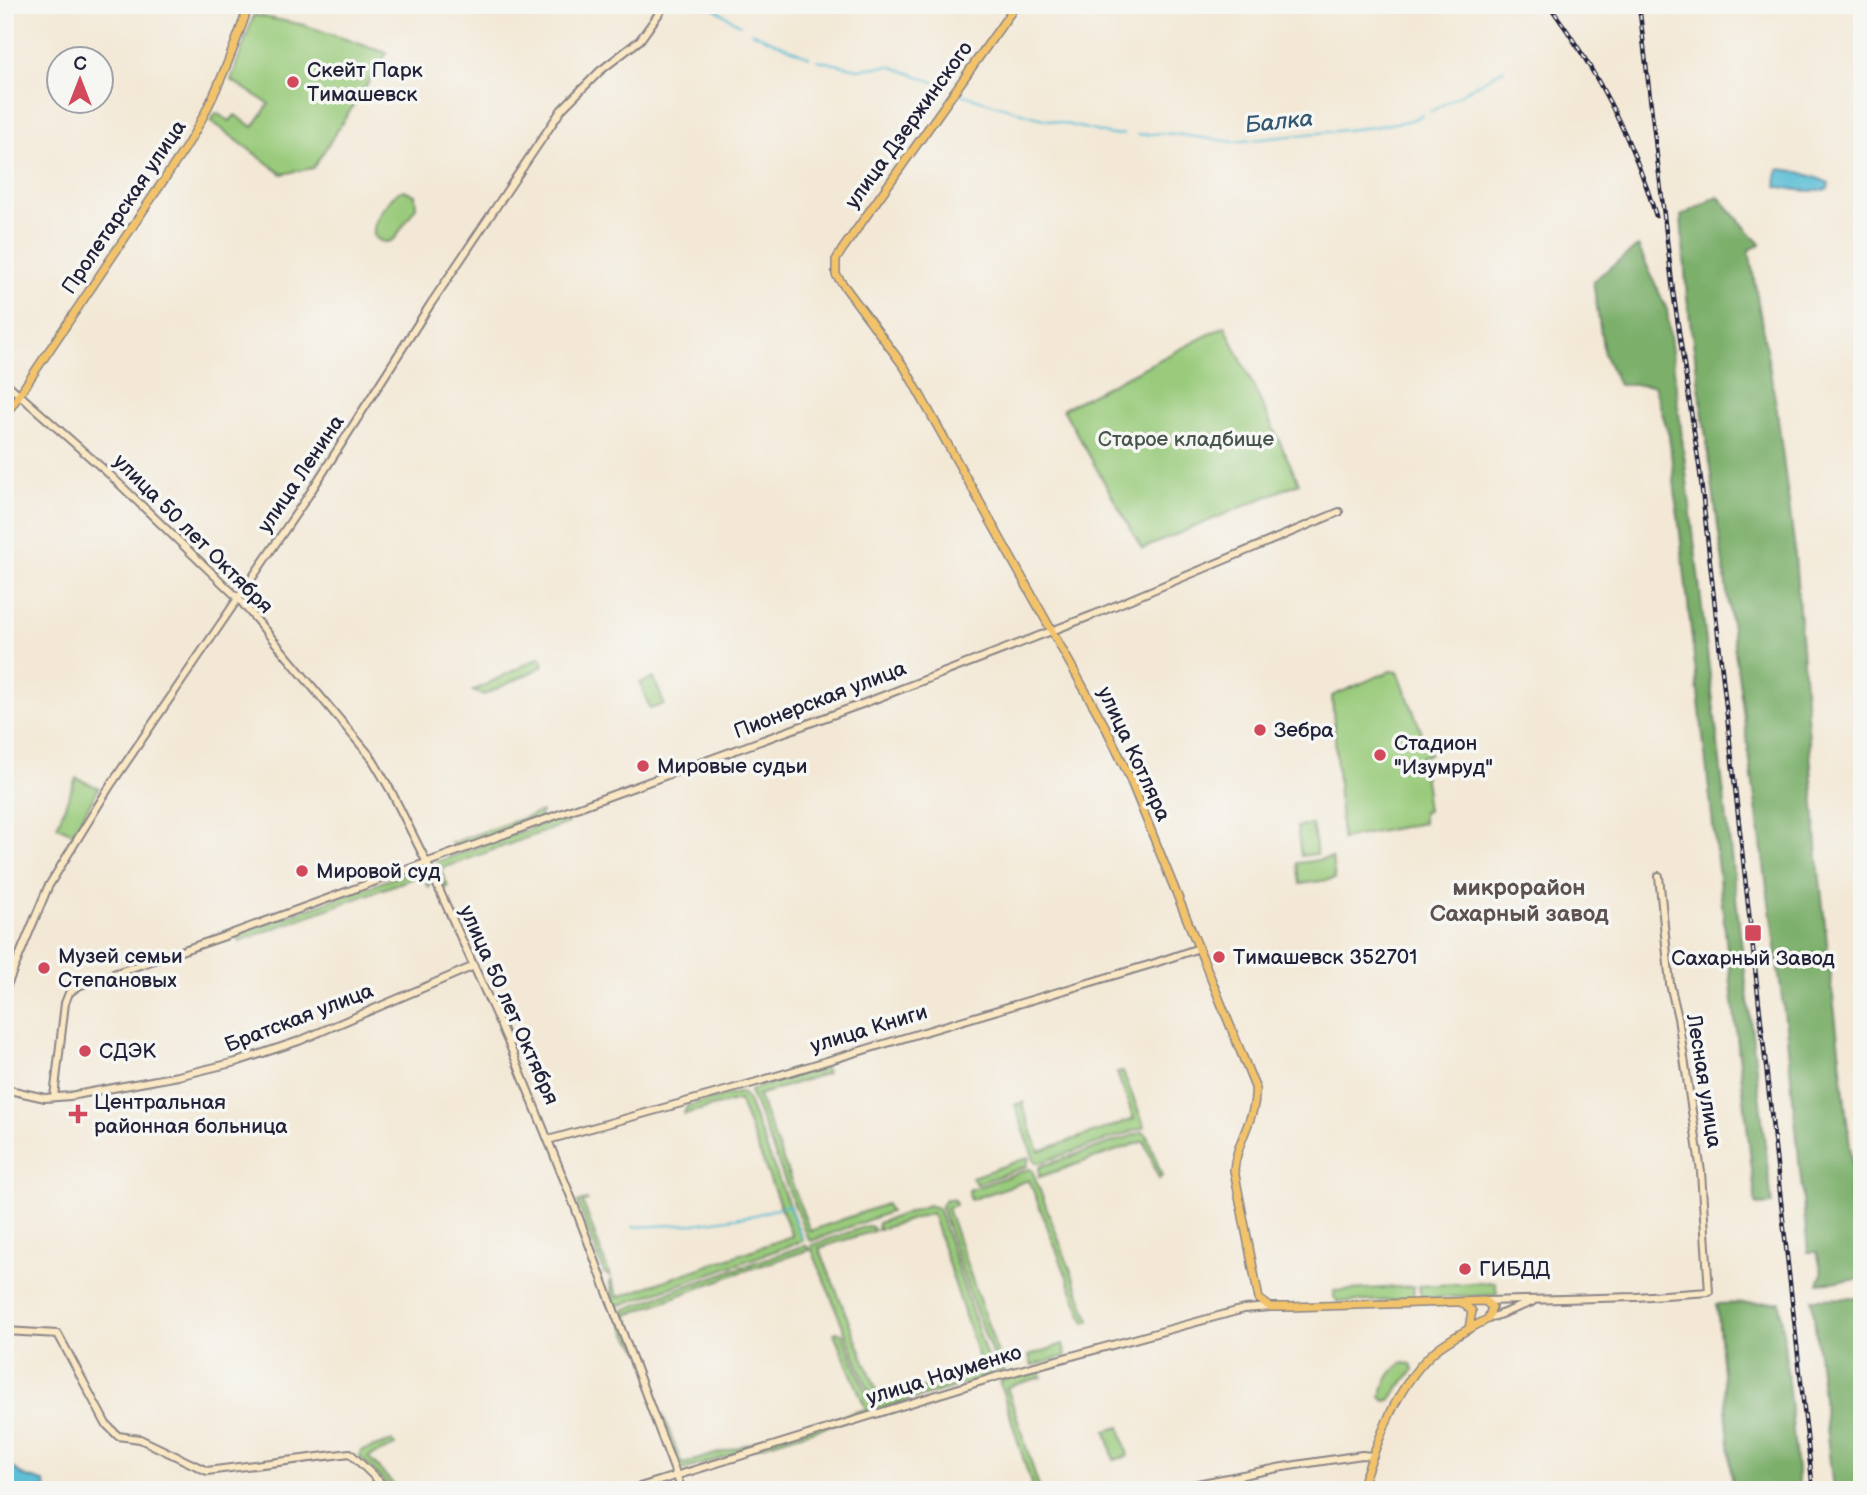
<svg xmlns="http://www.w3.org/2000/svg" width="1867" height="1495" font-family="'Balsamiq Sans',sans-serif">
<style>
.green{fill:#9acb7b;stroke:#5e765b;stroke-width:2}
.forest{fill:#7baf6b;stroke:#4e6853;stroke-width:2}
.water{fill:#56bcd4;stroke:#3c6f88;stroke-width:2}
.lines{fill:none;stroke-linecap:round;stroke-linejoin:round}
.stream{stroke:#56bcd4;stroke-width:2}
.secondary-casing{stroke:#8a8588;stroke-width:10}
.primary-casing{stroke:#8a8588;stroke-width:10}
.secondary{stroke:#fae7c3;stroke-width:6}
.primary{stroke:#f2c36a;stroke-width:7}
.rail-casing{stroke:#22223b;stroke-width:4.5}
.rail{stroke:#f6f6f2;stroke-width:2;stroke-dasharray:5;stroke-linecap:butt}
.poi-dot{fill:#d1495b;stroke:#f6f6f2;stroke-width:2.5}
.labels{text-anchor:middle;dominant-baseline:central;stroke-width:7;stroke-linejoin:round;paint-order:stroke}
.poi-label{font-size:21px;fill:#22223b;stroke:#f6f6f2;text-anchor:start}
.street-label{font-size:21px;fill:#22223b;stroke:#f6f6f2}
.park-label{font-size:21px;fill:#46554e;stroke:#f6f6f2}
.water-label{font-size:23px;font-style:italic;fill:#345871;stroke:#f6f6f2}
.neighbourhood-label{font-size:23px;font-weight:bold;fill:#5e5152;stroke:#f6f6f2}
</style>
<rect width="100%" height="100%" fill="#f6f6f2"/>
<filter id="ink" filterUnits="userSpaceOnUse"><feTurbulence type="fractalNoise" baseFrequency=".0143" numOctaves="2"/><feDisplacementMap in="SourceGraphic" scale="14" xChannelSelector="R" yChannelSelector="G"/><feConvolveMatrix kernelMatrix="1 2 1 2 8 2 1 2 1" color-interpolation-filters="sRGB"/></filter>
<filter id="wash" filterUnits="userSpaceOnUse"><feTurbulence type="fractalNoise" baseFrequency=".00686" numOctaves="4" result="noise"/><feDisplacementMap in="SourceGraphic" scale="28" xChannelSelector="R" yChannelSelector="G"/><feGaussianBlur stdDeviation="1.57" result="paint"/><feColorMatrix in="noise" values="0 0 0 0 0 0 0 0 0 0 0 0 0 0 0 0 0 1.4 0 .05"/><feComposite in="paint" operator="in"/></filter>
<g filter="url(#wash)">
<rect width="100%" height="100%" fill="#f3e8d5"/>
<path class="green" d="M254 15 304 25 387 53 313 168 282 174 211 121 216 113 230 121 235 115 253 127 269 104 231 80Z
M404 190 415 195 416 207 395 238C388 244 380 243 374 236 371 222 391 193 404 190Z
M1225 326 1299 483 1142 549 1063 409Z
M540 657 543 662 542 667 484 695 473 691Z
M1390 671 1398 672 1430 754 1421 757 1427 792 1425 795 1427 811 1423 812V823L1342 839 1332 696Z
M654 678 664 704 650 709 640 683Z
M76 778 99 788 73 833 57 826Z
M541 812 540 819 457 848 451 843Z
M565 816 568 823 440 869 448 887 442 889 432 869 436 862Z
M1312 824 1317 854 1301 856 1297 827Z
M1332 858 1335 879 1300 884 1297 863Z
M421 868H424L430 882 429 887 421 876H419L239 941 238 934Z
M825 1067 827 1073 758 1095 810 1231 886 1204 890 1212 811 1241 807 1237 750 1091 753 1089Z
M1123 1072 1144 1125 1143 1128 1039 1163 1035 1162 1015 1105 1024 1102 1023 1107 1039 1151 1134 1119 1117 1073Z
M741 1092 747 1099 803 1241 618 1306 615 1304 610 1284 611 1280 618 1297 792 1236 739 1100 684 1114 687 1106Z
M1143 1132 1147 1135 1162 1176 1159 1179 1144 1141 1039 1177V1167Z
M1029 1157 1027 1166 976 1184 972 1177Z
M1029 1169 1032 1170 1090 1321 1085 1323 1029 1180 970 1200 969 1190Z
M946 1199 954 1200 956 1205 947 1208 1002 1365 1003 1371 1000 1374C992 1368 993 1354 989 1345 970 1300 956 1253 941 1206Z
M588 1200 583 1203 610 1276 604 1273 578 1204V1202Z
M928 1205 938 1208 993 1376 879 1409H876L811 1247 812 1245 867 1226 872 1227 874 1231 819 1248 881 1401 983 1371 932 1213 877 1230 878 1223Z
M803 1246H807L809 1250 738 1273 627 1315 640 1350 627 1334 621 1318 624 1310 678 1289Z
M1495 1282 1497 1293 1494 1295 1426 1298 1422 1297 1418 1286Z
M1414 1286 1413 1297 1407 1300 1338 1302 1334 1297V1291Z
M838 1332 843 1335 871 1405 870 1413 683 1470 679 1467 661 1420 663 1416 682 1464 866 1409 834 1333Z
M1063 1344 1066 1356 1032 1366 1029 1356Z
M1402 1363 1411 1364 1413 1370 1390 1400 1385 1401 1381 1397C1384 1383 1390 1371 1402 1363Z
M1040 1369 1042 1377 1007 1387 1040 1490H1033L1000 1383 1002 1380Z
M1120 1427 1128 1456 1114 1460 1106 1431Z
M393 1441 395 1446 368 1457 397 1488 392 1490 359 1456 361 1451Z"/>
<path class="forest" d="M1718 196 1760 244 1749 250 1777 411 1794 543 1819 871 1862 1254V1279L1818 1283 1822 1274 1817 1252H1808L1786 1027 1687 298 1681 216Z
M1638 246 1667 310 1772 1204 1756 1205 1669 436 1654 385H1619L1604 354 1593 281Z
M1862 1298V1430L1859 1469 1862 1470V1490H1833L1812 1299Z
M1780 1302 1799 1490H1733L1717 1304Z"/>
<path class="water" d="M1778 169C1797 170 1812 175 1829 183L1828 189C1811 193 1794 190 1777 186L1776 177Z
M5 1461 24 1476 44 1482 47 1490H5Z"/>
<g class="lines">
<path class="stream" d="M709 5 740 25
M751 32 809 57
M817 60 858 69 890 66 945 86
M961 94 1032 116 1112 135 1123 134
M1430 112 1504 69
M1137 135 1166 133 1234 142 1373 127 1412 120 1422 115
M633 1227 694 1224 755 1215 788 1205 802 1239"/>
</g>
</g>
<g filter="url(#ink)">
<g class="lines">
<defs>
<path id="secondary" d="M5 382 109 474 239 599 371 757 391 791 427 863 510 1046 573 1202 682 1490
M5 990 48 887 110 786 308 496 430 305 562 109 600 71 640 40 665 5
M5 1089 45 1098 70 1096 178 1076 236 1062 299 1041 474 966
M54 1097 65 1003 69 993 78 986 225 936 862 704 1093 615 1339 512
M548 1140 743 1086 1152 964 1199 948
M1485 1301 1636 1297 1709 1292 1701 1172 1678 1018 1670 984 1659 876
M1488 1319 1532 1302
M5 1331 58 1334 106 1424 118 1436 140 1439 207 1471 350 1453 388 1490
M630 1490 995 1377 1244 1309 1270 1307
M1167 1490 1283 1467 1362 1455 1373 1456"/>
<path id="primary" d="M1016 5 842 250 836 260V275L905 368 1106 728 1128 774 1255 1087C1258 1116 1236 1141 1234 1170L1259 1299 1270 1307H1289L1485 1301 1492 1307 1488 1319
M5 416 186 147C213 103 232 54 249 5
M1461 1302 1472 1311 1469 1329
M1360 1490C1379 1440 1395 1385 1437 1349 1453 1337 1470 1328 1488 1319"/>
</defs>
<use href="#secondary" class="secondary-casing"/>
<use href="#primary" class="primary-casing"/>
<use href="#secondary" class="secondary"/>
<use href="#primary" class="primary"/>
<defs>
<path id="rail" d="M1549 5C1596 69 1633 140 1656 216
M1639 5 1673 291 1700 472 1813 1490"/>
</defs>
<use href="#rail" class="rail-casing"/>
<use href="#rail" class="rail"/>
</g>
</g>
<g class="poi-dot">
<circle cx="293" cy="82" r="7"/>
<circle cx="1260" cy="730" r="7"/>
<circle cx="1380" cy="755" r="7"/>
<circle cx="643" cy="766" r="7"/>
<circle cx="302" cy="871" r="7"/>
<rect x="1744" y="924" width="18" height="18" rx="3.5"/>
<circle cx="1219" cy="957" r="7"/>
<circle cx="44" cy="968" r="7"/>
<circle cx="85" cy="1051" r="7"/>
<path d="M74.5 1103.5h7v7h7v7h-7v7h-7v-7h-7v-7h7z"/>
<circle cx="1465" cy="1269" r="7"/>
</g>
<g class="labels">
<g class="poi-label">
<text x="307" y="70">Скейт Парк<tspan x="307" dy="24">Тимашевск</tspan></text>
<text x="1274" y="730">Зебра</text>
<text x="1394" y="743">Стадион<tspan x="1394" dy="24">"Изумруд"</tspan></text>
<text x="657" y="766">Мировые судьи</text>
<text x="316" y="871">Мировой суд</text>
<text x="58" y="956">Музей семьи<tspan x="58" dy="24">Степановых</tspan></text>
<text x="1233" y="957">Тимашевск 352701</text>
<text x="1753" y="958" text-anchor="middle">Сахарный Завод</text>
<text x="99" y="1051">СДЭК</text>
<text x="94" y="1102">Центральная<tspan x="94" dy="24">районная больница</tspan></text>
<text x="1479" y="1269">ГИБДД</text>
</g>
<g class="street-label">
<text transform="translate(909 125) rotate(-54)">улица Дзержинского</text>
<text transform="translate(124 207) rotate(-56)">Пролетарская улица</text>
<text transform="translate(301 474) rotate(-56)">улица Ленина</text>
<text transform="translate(193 534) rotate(45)">улица 50 лет Октября</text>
<text transform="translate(820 700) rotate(-21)">Пионерская улица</text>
<text transform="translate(1134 754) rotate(65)">улица Котляра</text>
<text transform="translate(509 1005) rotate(66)">улица 50 лет Октября</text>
<text transform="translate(299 1018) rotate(-21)">Братская улица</text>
<text transform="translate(869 1029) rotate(-17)">улица Книги</text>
<text transform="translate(1704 1081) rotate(81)">Лесная улица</text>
<text transform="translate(944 1375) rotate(-17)">улица Науменко</text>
</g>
<g class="park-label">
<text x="1186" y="439">Старое кладбище</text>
</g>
<g class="water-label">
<text transform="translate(1279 122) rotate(-6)">Балка</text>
</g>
<g class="neighbourhood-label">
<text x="1519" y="888">микрорайон<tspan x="1519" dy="26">Сахарный завод</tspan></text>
</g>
</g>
<rect width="1867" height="1495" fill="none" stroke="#f6f6f2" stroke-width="28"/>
<g transform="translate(80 80)"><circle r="33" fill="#f6f6f2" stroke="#a1a1a9" stroke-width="2"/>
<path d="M0-5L12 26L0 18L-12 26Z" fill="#d1495b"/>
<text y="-10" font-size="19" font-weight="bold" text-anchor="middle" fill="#22223b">С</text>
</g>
</svg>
